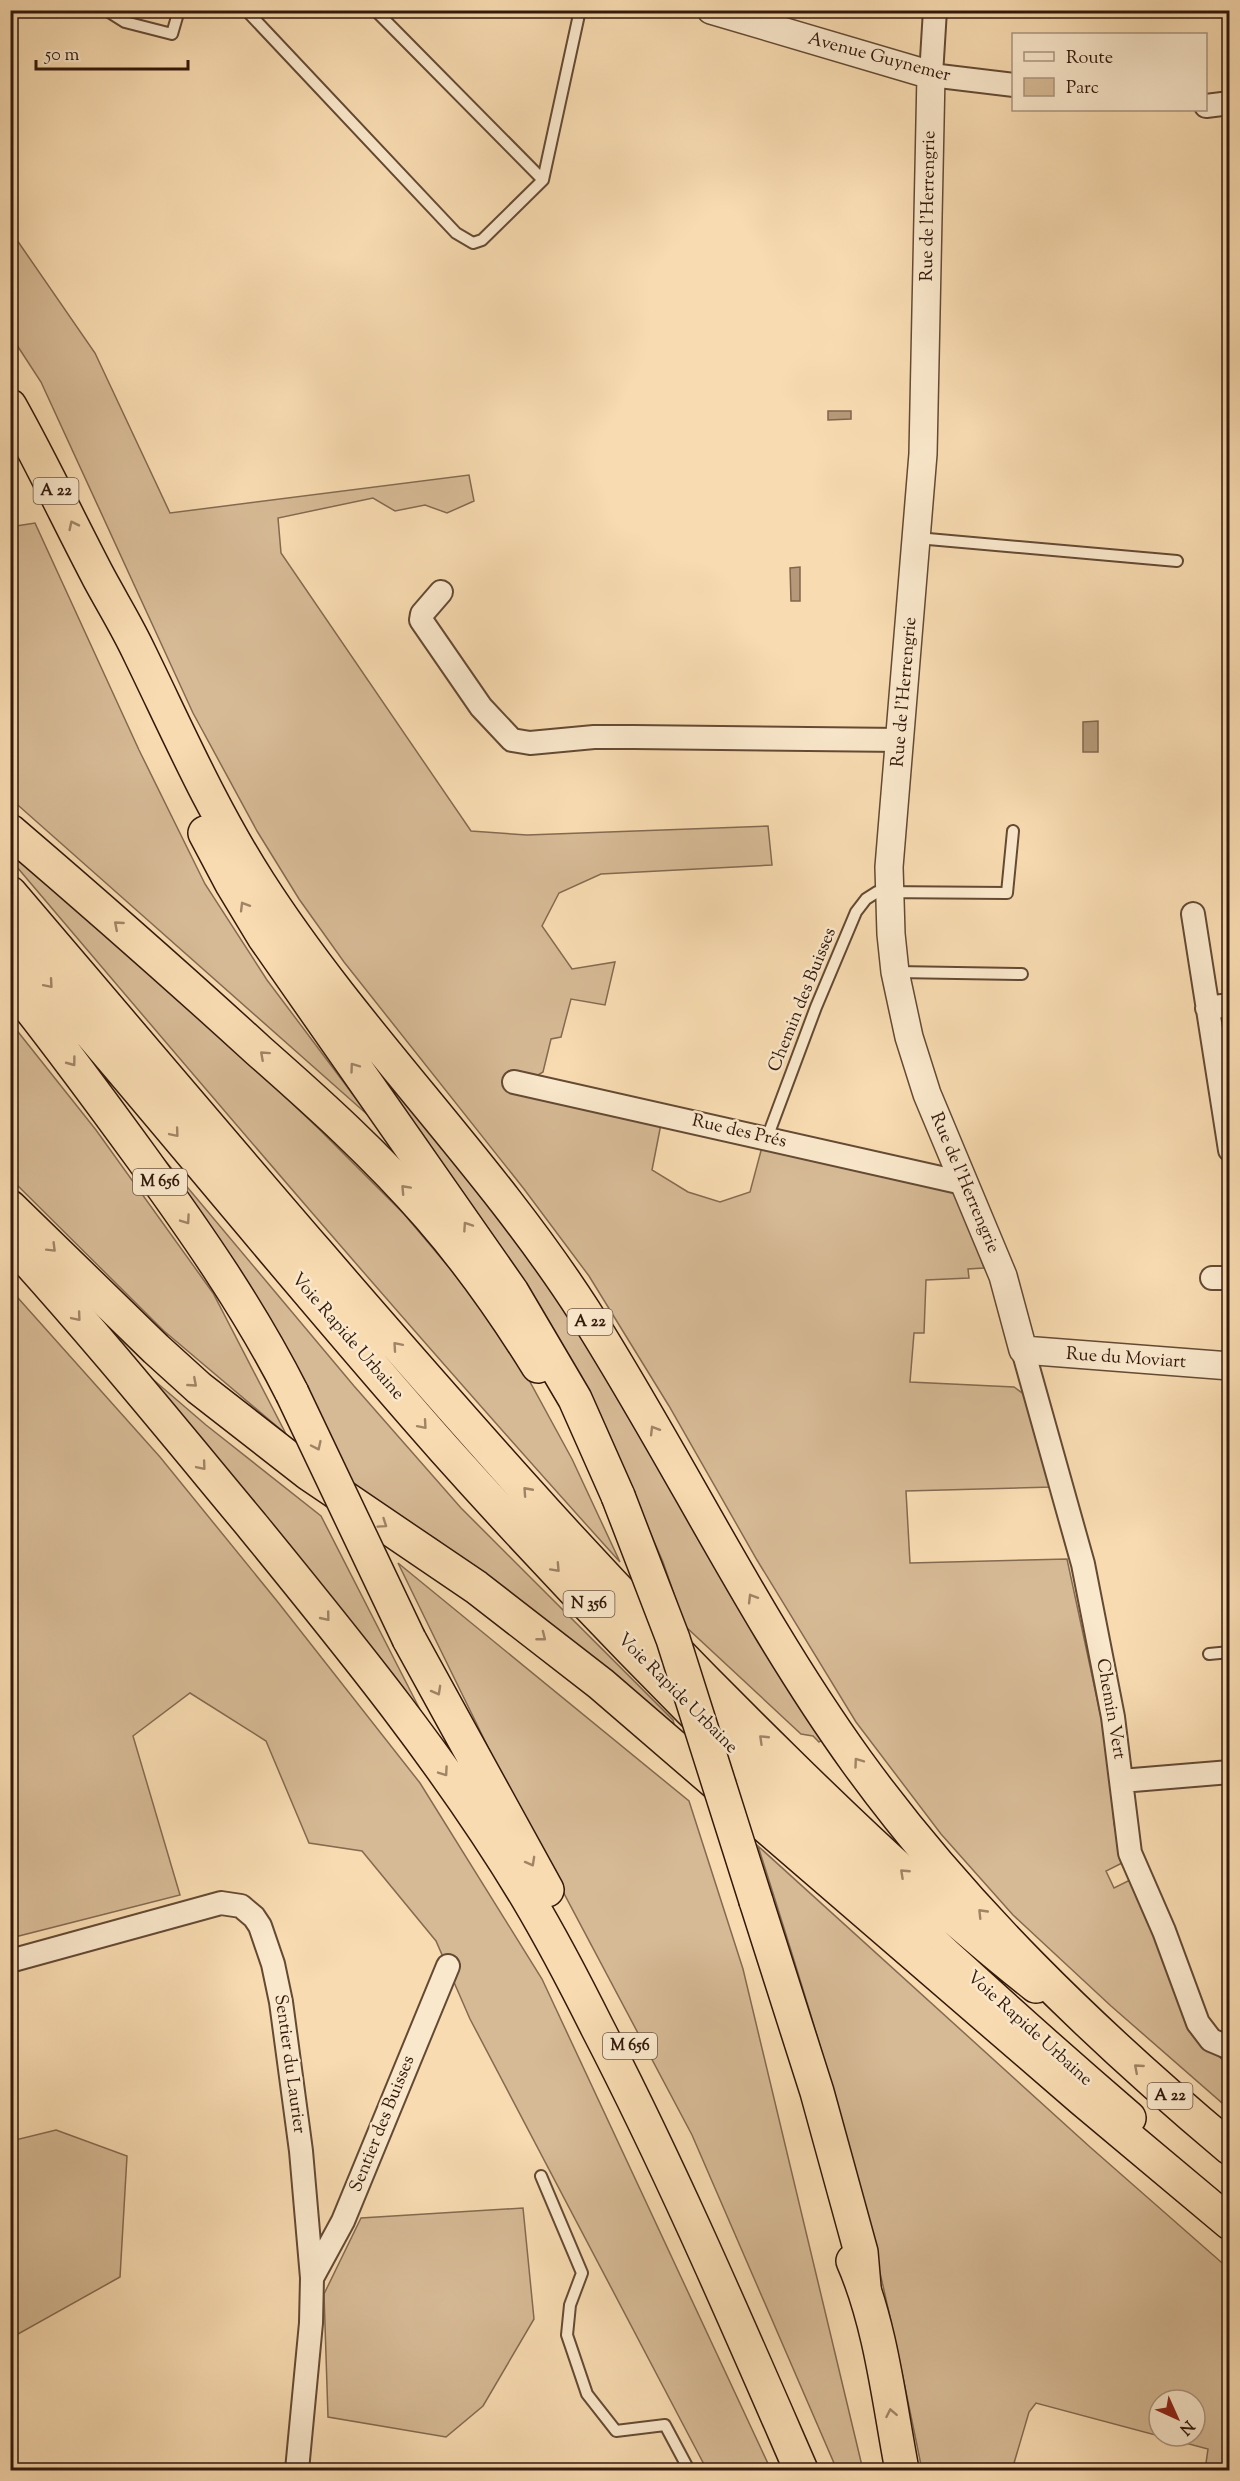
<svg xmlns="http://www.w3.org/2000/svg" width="1240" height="2481" font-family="'Sorts Mill Goudy',serif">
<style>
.green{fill:#d6ba95;stroke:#846a50;stroke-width:1.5;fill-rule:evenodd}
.water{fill:#b59979;stroke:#81664d;stroke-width:1.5}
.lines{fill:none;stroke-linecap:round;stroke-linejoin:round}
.service-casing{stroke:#644a34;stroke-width:14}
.minor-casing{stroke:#644a34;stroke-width:26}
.tertiary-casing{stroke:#644a34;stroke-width:30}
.trunk-casing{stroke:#32190b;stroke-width:36}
.motorway-casing{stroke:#32190b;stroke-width:36}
.service{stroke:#fae8cc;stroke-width:10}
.minor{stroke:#fae8cc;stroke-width:22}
.tertiary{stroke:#fae8cc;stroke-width:27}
.trunk{stroke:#f8dbb1;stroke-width:33}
.motorway{stroke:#f8dbb1;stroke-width:33}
.trunk-bridge-casing{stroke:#32190b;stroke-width:36;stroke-linecap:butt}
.motorway-bridge-casing{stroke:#32190b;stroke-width:36;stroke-linecap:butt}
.trunk-bridge{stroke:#f8dbb1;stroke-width:33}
.motorway-bridge{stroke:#f8dbb1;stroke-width:33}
.oneway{stroke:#9f8466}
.labels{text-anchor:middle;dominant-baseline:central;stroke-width:5;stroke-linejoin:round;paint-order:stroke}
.shield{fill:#fae8cc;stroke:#6e5745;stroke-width:1.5}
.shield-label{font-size:16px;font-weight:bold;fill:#32190b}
.street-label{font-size:18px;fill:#32190b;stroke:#fae8cc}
</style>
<rect width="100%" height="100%" fill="#f8dbb1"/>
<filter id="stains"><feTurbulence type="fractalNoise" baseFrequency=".00333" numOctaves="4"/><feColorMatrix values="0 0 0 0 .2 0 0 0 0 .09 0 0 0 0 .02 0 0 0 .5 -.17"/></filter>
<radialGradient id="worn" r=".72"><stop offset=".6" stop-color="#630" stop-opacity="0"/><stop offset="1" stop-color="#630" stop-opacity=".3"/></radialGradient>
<path class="green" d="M10 230 95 353 170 513 469 475 474 501 447 513 425 505 395 511 373 498 278 518 281 553 471 831 527 835 768 826 772 865 601 874 559 893 542 926 572 969 615 962 605 1005 571 999 561 1037 551 1039 543 1072 533 1078 661 1124 652 1170 688 1192 720 1202 750 1192 762 1147 956 1191 984 1268 968 1269 969 1278 926 1280 924 1333H914L910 1382 1014 1387 1025 1395 1052 1487 906 1491 910 1563 1067 1559 1108 1750 1114 1824 1124 1862 1106 1871 1114 1888 1130 1880 1148 1918 1187 2026 1229 2066V2109L1111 2006 1013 1915 941 1834 856 1722 757 1560 669 1406 589 1276 524 1189 344 962 299 899 257 831 193 713 41 382 11 336Z
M35 523 139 750 205 884 267 980 369 1116 11 799 10 527Z
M14 852 200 1016 318 1128 404 1214 458 1278 518 1360 572 1459 620 1562C412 1332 211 1096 11 860Z
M11 1023 96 1130 213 1293 286 1434 164 1331 11 1179Z
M375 1061 478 1188 570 1317 825 1738 819 1742 813 1736 801 1734 685 1626 663 1562 629 1484 468 1202 423 1135 371 1066Z
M131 1120 354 1386 461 1508 673 1720 676 1732 588 1654 436 1539 351 1487Z
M10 1289 160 1457 277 1601 420 1783 542 1979 771 2470H707L470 2019 436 1941 362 1851 309 1843 266 1741 190 1693 133 1736 180 1895 11 1938Z
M128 1358 206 1425 321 1516 433 1735Z
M398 1563 689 1801 743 1969 863 2470H837L692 2135 507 1786Z
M758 1846 1090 2147 1229 2269V2470H1205L1208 2449 1036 2403 1029 2412 1012 2470H922C899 2356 875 2242 844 2129 818 2034 788 1940 758 1846ZM1159 2400H1195V2436H1159Z
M56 2130 127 2156 120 2277 11 2338V2141Z
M523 2208 534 2319 483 2406 446 2437 328 2417 324 2294 361 2218Z"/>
<path class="water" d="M828 411H851V419L828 420Z
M800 567V601H791L790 568Z
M1098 721V752H1083V722Z"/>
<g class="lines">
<defs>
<path id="service" d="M106 10 125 22 172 34 179 10
M246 10 456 233 473 243 482 240 543 180 580 10
M375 10 543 180
M917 538 1177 561
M896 972 1022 974
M767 1138 816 1007 856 912 866 899 877 892 1007 893 1013 831
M1209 1654 1230 1652
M541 2176 582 2273 570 2305 567 2335 587 2394 616 2431 665 2425 689 2470"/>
<path id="minor" d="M935 10 931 75 1014 85
M1206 106 1230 103
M441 592 422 614 421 620 481 707 512 740 530 743 594 737H634L901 740
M1193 914 1230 1150
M1207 1008 1230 1005
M514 1082 963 1183
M1212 1278H1230
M1023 1350 1083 1564 1113 1717 1130 1853 1164 1931 1198 2023 1211 2040 1230 2048
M1121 1781 1230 1772
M10 1961 221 1903 241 1906 254 1917 260 1926 273 1964 281 2002 301 2151 312 2278 311 2323 297 2470
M312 2278 343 2221 448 1966"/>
<path id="tertiary" d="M711 10 931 75 923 454 889 867 891 934 895 972 909 1037 927 1094 1003 1276 1023 1350 1230 1366"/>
<path id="trunk" d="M10 831C94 903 177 976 259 1051 318 1103 377 1156 429 1216 470 1263 505 1313 538 1366
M10 893C180 1092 348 1292 523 1487 607 1581 694 1671 784 1759 865 1839 947 1916 1036 1986
M10 939C157 1108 297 1283 445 1450 657 1687 888 1910 1129 2118
M10 983C56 1040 99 1099 142 1158 197 1234 250 1310 292 1393
M10 1241C93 1332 171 1428 250 1523 348 1643 447 1764 527 1897 552 1939 575 1983 597 2027 672 2172 736 2321 801 2470
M409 1639 547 1890
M853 2261C881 2325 889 2402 902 2470"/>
<path id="motorway" d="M10 406C42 463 69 521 99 578 113 604 128 628 140 654 178 732 212 810 259 883 356 1034 487 1160 584 1311 678 1459 754 1619 857 1762 962 1907 1093 2033 1230 2148
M205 833 232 884 264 937 512 1292 575 1399 618 1496
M10 1207 156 1349 199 1388 308 1473 476 1587 601 1684 1082 2099 1230 2223
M756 1901 817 2092 861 2252 864 2287"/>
</defs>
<use href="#service" class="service-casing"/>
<use href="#minor" class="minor-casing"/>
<use href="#tertiary" class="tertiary-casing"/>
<use href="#trunk" class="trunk-casing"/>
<use href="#motorway" class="motorway-casing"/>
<use href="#service" class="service"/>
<use href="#minor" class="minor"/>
<use href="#tertiary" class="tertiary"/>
<use href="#trunk" class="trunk"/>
<use href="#motorway" class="motorway"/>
<defs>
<path id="trunk-bridge" d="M292 1393 409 1639"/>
<path id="motorway-bridge" d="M618 1496 673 1639 756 1901"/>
</defs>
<use href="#trunk-bridge" class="trunk-bridge-casing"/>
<use href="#motorway-bridge" class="motorway-bridge-casing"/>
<use href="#trunk-bridge" class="trunk-bridge"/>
<use href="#motorway-bridge" class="motorway-bridge"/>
</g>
<defs><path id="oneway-chevron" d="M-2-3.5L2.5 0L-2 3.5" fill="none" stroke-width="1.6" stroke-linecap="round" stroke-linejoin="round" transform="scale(1.5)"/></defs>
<g class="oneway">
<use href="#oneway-chevron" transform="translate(73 525) rotate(-116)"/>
<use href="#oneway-chevron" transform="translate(244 906) rotate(-121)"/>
<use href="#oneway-chevron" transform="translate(118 925) rotate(-139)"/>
<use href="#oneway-chevron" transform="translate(49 984) rotate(49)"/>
<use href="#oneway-chevron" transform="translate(264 1055) rotate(-138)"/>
<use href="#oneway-chevron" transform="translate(72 1062) rotate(53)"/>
<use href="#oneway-chevron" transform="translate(354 1067) rotate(-126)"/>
<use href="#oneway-chevron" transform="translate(175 1133) rotate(50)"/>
<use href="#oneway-chevron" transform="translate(405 1189) rotate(-133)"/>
<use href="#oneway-chevron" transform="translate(186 1220) rotate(55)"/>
<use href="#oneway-chevron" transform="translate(467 1226) rotate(-124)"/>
<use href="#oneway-chevron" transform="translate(52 1248) rotate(45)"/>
<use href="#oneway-chevron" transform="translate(77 1317) rotate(50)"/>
<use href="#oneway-chevron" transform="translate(397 1346) rotate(-131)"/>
<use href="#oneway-chevron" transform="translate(193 1383) rotate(41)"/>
<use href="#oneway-chevron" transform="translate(423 1425) rotate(49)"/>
<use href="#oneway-chevron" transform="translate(654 1430) rotate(-121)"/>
<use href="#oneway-chevron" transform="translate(317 1446) rotate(65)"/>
<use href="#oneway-chevron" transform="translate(202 1466) rotate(50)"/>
<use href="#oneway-chevron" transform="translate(527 1491) rotate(-132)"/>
<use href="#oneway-chevron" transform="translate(383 1524) rotate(34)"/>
<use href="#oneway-chevron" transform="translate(556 1568) rotate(47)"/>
<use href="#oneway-chevron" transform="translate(752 1598) rotate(-121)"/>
<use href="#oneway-chevron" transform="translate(326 1617) rotate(51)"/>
<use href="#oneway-chevron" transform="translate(542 1637) rotate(38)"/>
<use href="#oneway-chevron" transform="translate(437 1691) rotate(61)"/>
<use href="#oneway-chevron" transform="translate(763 1739) rotate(-136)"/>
<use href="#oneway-chevron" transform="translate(858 1762) rotate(-126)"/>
<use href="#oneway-chevron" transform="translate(444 1772) rotate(55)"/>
<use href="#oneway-chevron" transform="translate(531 1862) rotate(61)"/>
<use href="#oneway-chevron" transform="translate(904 1873) rotate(-137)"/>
<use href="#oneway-chevron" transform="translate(982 1913) rotate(-134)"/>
<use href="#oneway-chevron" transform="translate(1138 2068) rotate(-139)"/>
<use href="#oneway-chevron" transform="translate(891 2413) rotate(-101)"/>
</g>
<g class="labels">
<g class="shield">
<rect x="33.5" y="478" width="45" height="26" rx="4.5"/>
<rect x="133" y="1169" width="54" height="26" rx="4.5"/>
<rect x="567.5" y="1309" width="45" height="26" rx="4.5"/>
<rect x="563.5" y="1591" width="51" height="26" rx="4.5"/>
<rect x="603" y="2033" width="54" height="26" rx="4.5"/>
<rect x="1147.5" y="2083" width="45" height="26" rx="4.5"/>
</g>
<g class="shield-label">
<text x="56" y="491">A 22</text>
<text x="160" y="1182">M 656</text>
<text x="590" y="1322">A 22</text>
<text x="589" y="1604">N 356</text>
<text x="630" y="2046">M 656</text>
<text x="1170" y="2096">A 22</text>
</g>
<g class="street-label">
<text transform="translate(879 58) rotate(15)">Avenue Guynemer</text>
<text transform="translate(929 206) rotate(-89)">Rue de l'Herrengrie</text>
<text transform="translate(905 692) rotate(-85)">Rue de l'Herrengrie</text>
<text transform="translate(803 1000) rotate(-68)">Chemin des Buisses</text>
<text transform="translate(739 1132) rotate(13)">Rue des Prés</text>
<text transform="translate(964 1183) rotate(67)">Rue de l'Herrengrie</text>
<text transform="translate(347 1337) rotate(49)">Voie Rapide Urbaine</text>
<text transform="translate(1126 1359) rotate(4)">Rue du Moviart</text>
<text transform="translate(677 1694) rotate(45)">Voie Rapide Urbaine</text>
<text transform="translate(1110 1709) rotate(80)">Chemin Vert</text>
<text transform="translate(1029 2029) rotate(42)">Voie Rapide Urbaine</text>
<text transform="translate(289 2064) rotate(82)">Sentier du Laurier</text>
<text transform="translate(383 2124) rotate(-68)">Sentier des Buisses</text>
</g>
</g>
<rect width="1240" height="2481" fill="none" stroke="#f8dbb1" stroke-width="36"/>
<rect x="12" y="12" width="1216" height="2457" fill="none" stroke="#32190b" stroke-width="3"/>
<rect x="18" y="18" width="1204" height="2445" fill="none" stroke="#32190b" stroke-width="1.5"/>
<rect x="1012" y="33" width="195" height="78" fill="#fae8cc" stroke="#aa957f" stroke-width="1.5"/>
<rect x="1024" y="52" width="30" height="9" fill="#fae8cc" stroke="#aa957f" stroke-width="1.5"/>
<text x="1066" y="63" font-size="18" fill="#32190b">Route</text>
<rect x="1024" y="78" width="30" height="18" fill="#d6ba95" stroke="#aa957f" stroke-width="1.5"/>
<text x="1066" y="93" font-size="18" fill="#32190b">Parc</text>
<g transform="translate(1177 2418) rotate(135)"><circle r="28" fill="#fae8cc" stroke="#aa957f" stroke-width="1.5"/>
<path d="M0-4.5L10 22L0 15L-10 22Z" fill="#8f2418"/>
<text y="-9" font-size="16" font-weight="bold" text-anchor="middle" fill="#32190b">N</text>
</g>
<path d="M36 60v9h152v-9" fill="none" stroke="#32190b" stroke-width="3"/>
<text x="45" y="60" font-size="18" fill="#32190b" stroke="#fae8cc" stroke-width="4.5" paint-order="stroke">50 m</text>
<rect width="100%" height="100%" filter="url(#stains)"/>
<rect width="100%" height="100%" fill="url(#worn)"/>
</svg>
